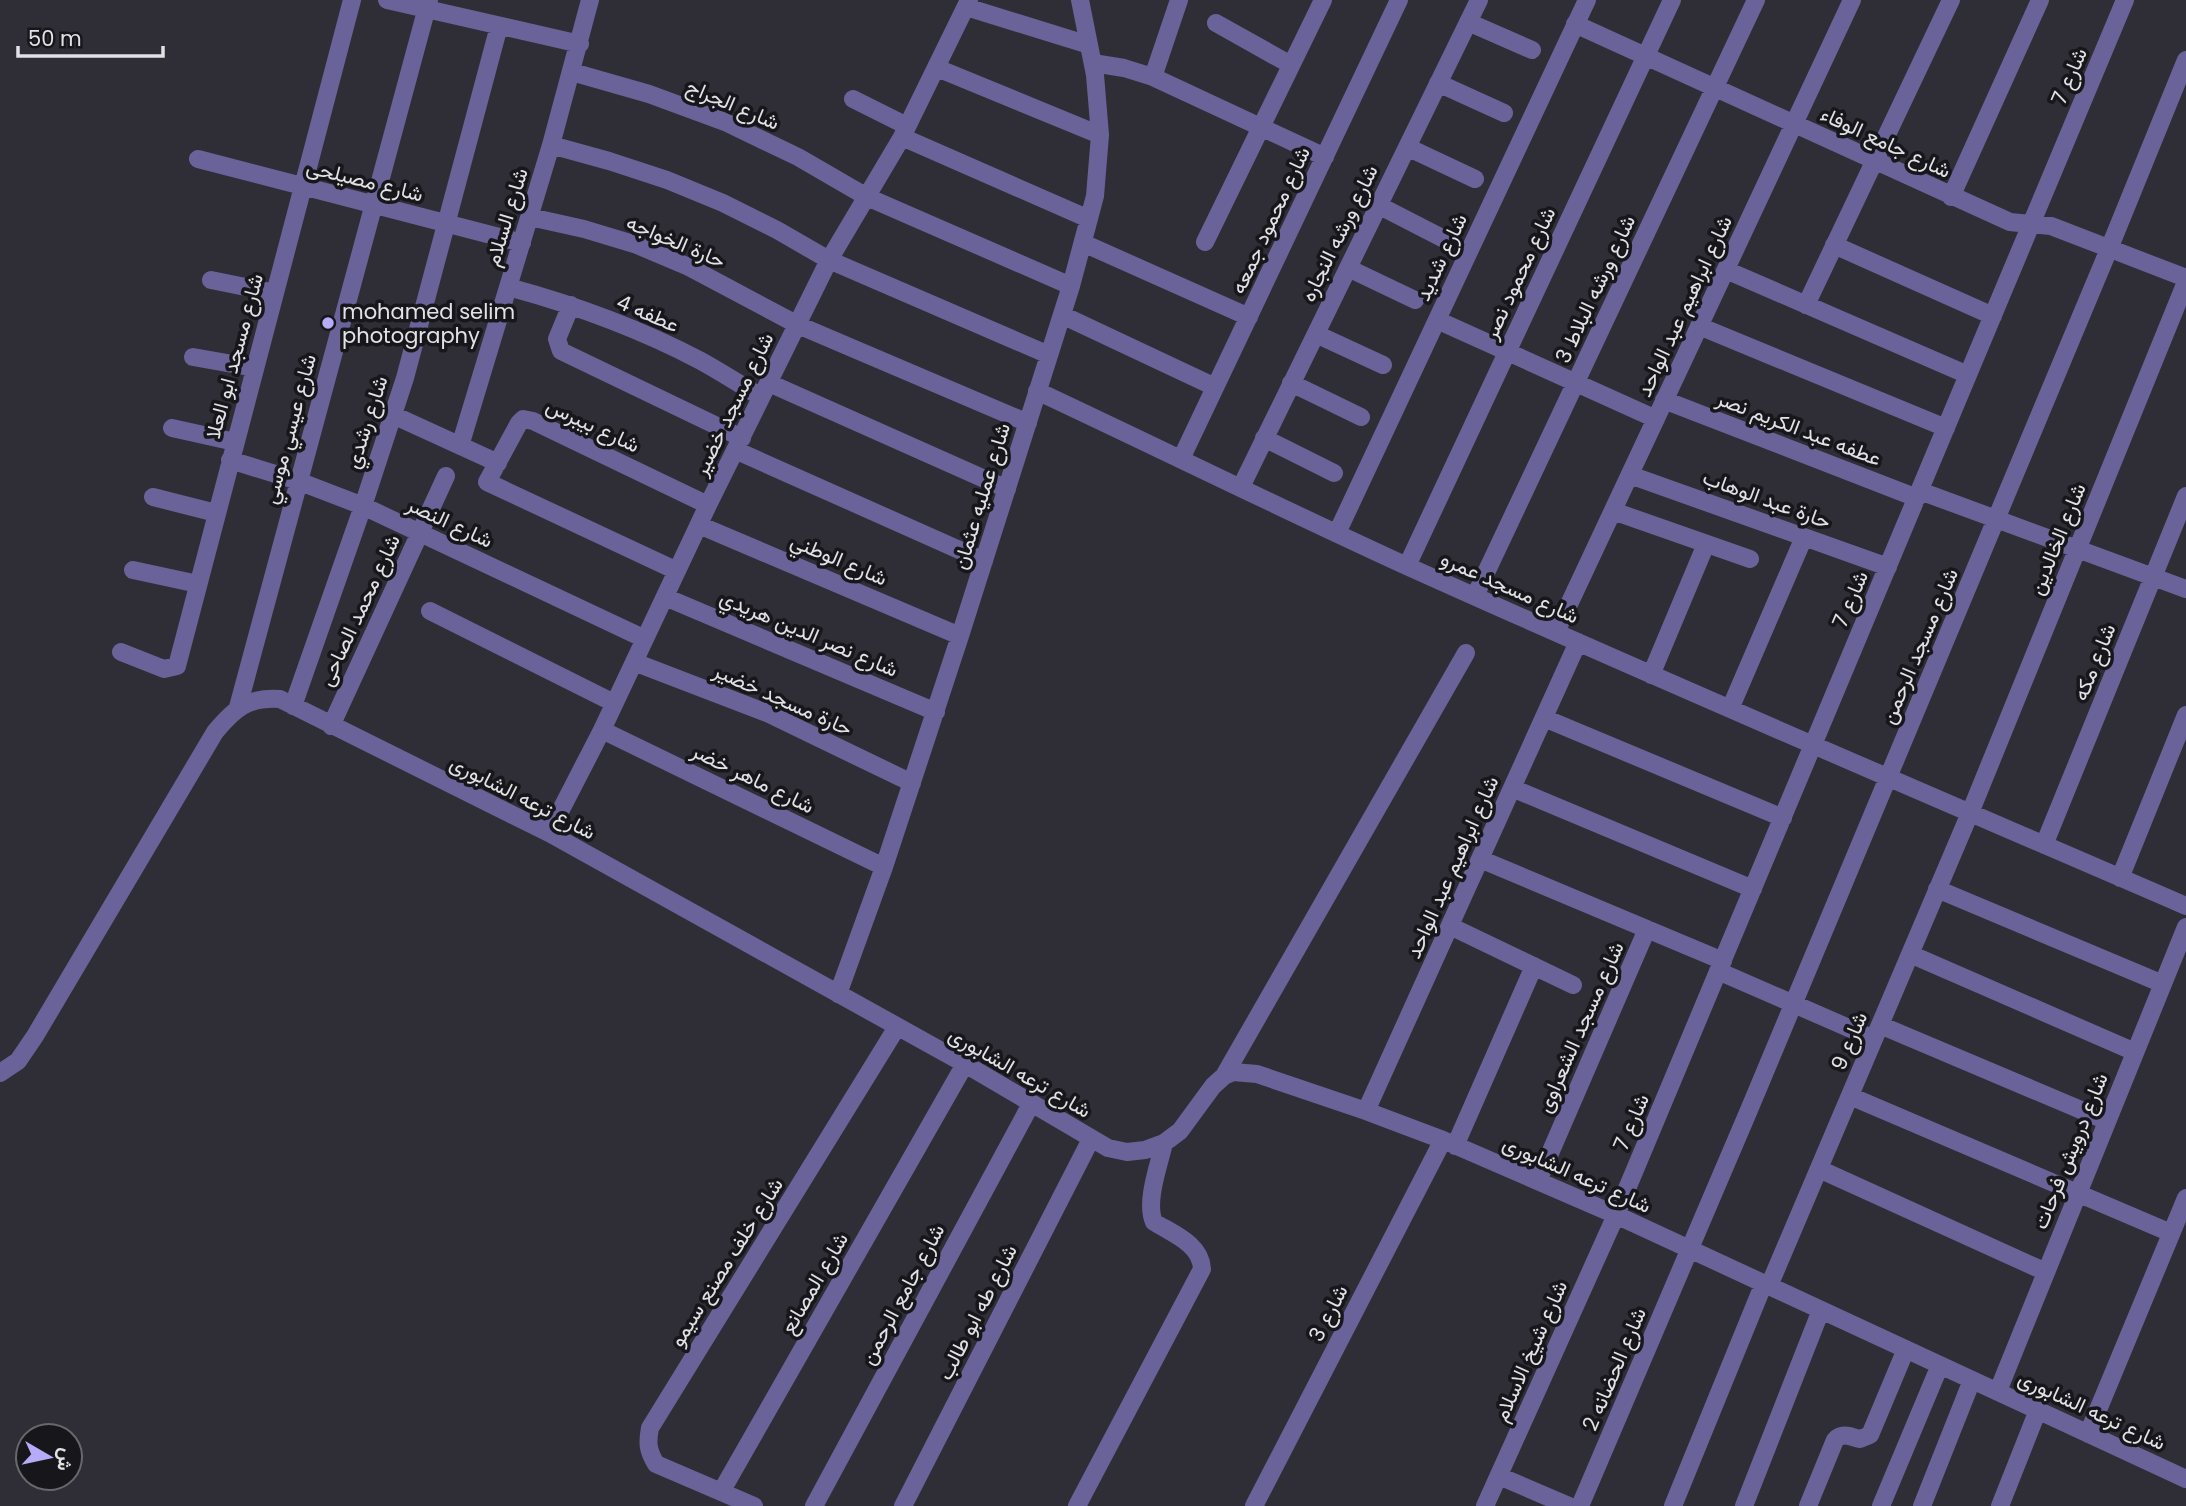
<svg xmlns="http://www.w3.org/2000/svg" width="2186" height="1506" font-family="Poppins,Vazirmatn,sans-serif">
<style>
.lines{fill:none;stroke-linecap:round;stroke-linejoin:round}
.minor{stroke:#6a6399;stroke-width:18}
.poi-dot{fill:#b5acf8;stroke:#17171b;stroke-width:2.5}
.labels{text-anchor:middle;dominant-baseline:central;stroke-width:7;stroke-linejoin:round;paint-order:stroke}
.street-label{font-size:21px;fill:#e2e1e6;stroke:#17171b}
.poi-label{font-size:21px;fill:#e2e1e6;stroke:#17171b;text-anchor:start}
</style>
<rect width="100%" height="100%" fill="#2f2e36"/>
<g class="lines">
<path class="minor" d="M387 0 580 44
M966 7 1089 45
M1468 22 1532 50
M1216 23 1291 65
M1575 24 2010 222 2051 226 2186 278
M1093 63 1124 68 1153 77 1325 157
M937 68 1100 135
M572 72 649 94 725 122 798 157 867 197 1071 286
M1153 77 1179 0
M1438 83 1504 113
M853 99 907 126
M902 137 1089 219
M551 145 609 161 667 180 723 203 777 230 829 260 1049 355
M1407 147 1475 179
M198 159 522 243
M1951 197 2040 0
M1378 205 1446 240
M530 217 584 229 637 245 689 267 798 325 1028 423
M1205 242 1323 0
M1083 243 1249 317
M1834 245 1993 316
M1348 268 1415 300
M1726 270 1968 375
M211 280 275 293
M508 287C575 305 640 329 701 361 721 372 741 385 761 397
M571 305 557 339 561 351 742 438
M1806 305 1951 0
M1062 315 1215 387
M1437 320 1656 419
M1699 326 1946 428
M1316 334 1383 365
M193 357 255 368
M769 383 1007 489
M1291 383 1361 417
M1037 391C1161 449 1284 510 1409 567 1666 683 1927 794 2186 906
M1664 400 1917 498
M393 415 498 463
M172 428 235 442
M1264 438 1334 473
M460 446 551 145 590 0
M735 450 984 561
M1181 459 1399 0
M230 460 298 481 363 506 645 639
M1630 475 1888 567
M1241 487 1479 0
M1920 491 2186 589
M153 497 216 513
M1613 511 1750 559
M699 525 960 636
M1337 533 1587 0
M1407 566 1672 0
M133 570 198 584
M677 571 487 482 519 423 523 419 533 421 708 505
M1475 596 1756 0
M665 597 936 712
M430 611 614 703
M1556 632 1852 0
M121 652 164 669 177 666 352 0
M634 662 767 713 912 783
M1651 675 1706 544
M293 706 363 506 405 378 499 26
M238 707 429 0
M1730 709 1804 537
M1544 718 1783 818
M331 726 446 476
M602 730 884 867
M1512 788 1753 889
M549 833 602 730 708 505 829 260 902 137 969 0
M2044 845 2186 496
M1480 859 1723 961
M2120 878 2186 715
M1937 889 2163 984
M1450 926 1573 985
M1910 954 2135 1052
M1718 971 1874 1039
M838 994 884 867 960 636 1071 286 1095 196 1100 135 1095 75 1080 0
M1880 1025 2107 1121
M0 1073 18 1061 35 1036 215 732C235 708 248 697 280 699L549 833 965 1064 1108 1148 1127 1152 1145 1150 1164 1143 1180 1131 1213 1086 1224 1076 1233 1072 1257 1074 1366 1111 1443 1140 1616 1215 2186 1479
M1224 1076 1466 653
M1850 1096 2171 1233
M1366 1111 1578 642
M1455 1146 1534 966
M1819 1169 2046 1272
M1538 1181 1647 929
M1769 1286 1970 813 2186 282
M1998 1391 2186 927
M2088 1434 2186 1198
M1499 1476 1569 1506
M721 1492 965 1064
M754 1506 656 1464C648 1451 647 1443 650 1428L897 1027
M814 1506 1031 1104
M903 1506 1091 1139
M1077 1506 1202 1269C1201 1244 1173 1234 1154 1222 1145 1202 1159 1165 1164 1143
M1254 1506 1443 1140
M1485 1506 1616 1215 2125 0
M1580 1506 1749 1110 2109 249 2186 60
M1673 1506 1764 1283
M1744 1506 1821 1310
M1808 1506 1835 1440C1843 1432 1851 1437 1860 1439L1870 1435 1906 1349
M1881 1506 1940 1365
M1922 1506 1972 1380
M2000 1506 2038 1410"/>
</g>
<circle class="poi-dot" cx="328" cy="323" r="7"/>
<g class="labels">
<g class="street-label">
<text transform="translate(2069 76) rotate(-67)">شارع 7</text>
<text transform="translate(733 104) rotate(23)">شارع الجراج</text>
<text transform="translate(1886 142) rotate(25)">شارع جامع الوفاء</text>
<text transform="translate(365 180) rotate(14)">شارع مصيلحى</text>
<text transform="translate(506 217) rotate(-73)">شارع السلام</text>
<text transform="translate(1270 220) rotate(-65)">شارع محمود جمعه</text>
<text transform="translate(1339 233) rotate(-64)">شارع ورشه النجاره</text>
<text transform="translate(676 241) rotate(23)">حارة الخواجه</text>
<text transform="translate(1441 257) rotate(-65)">شارع شديد</text>
<text transform="translate(1519 273) rotate(-65)">شارع محمود نصر</text>
<text transform="translate(1595 289) rotate(-65)">شارع ورشه البلاط 3</text>
<text transform="translate(1684 306) rotate(-65)">شارع ابراهيم عبد الواحد</text>
<text transform="translate(648 313) rotate(23)">عطفه 4</text>
<text transform="translate(234 356) rotate(-75)">شارع مسجد ابو العلا</text>
<text transform="translate(733 404) rotate(-64)">شارع مسجد خضير</text>
<text transform="translate(366 422) rotate(-72)">شارع رشدي</text>
<text transform="translate(593 425) rotate(25)">شارع بيبرس</text>
<text transform="translate(1799 428) rotate(21)">عطفه عبد الكريم نصر</text>
<text transform="translate(289 429) rotate(-75)">شارع عيسي موسي</text>
<text transform="translate(981 496) rotate(-73)">شارع عمليه عثمان</text>
<text transform="translate(1767 499) rotate(20)">حارة عبد الوهاب</text>
<text transform="translate(450 522) rotate(25)">شارع النصر</text>
<text transform="translate(2057 539) rotate(-68)">شارع الخالدين</text>
<text transform="translate(839 559) rotate(23)">شارع الوطني</text>
<text transform="translate(1510 587) rotate(24)">شارع مسجد عمرو</text>
<text transform="translate(1850 599) rotate(-67)">شارع 7</text>
<text transform="translate(359 610) rotate(-65)">شارع محمد الصاحى</text>
<text transform="translate(809 633) rotate(23)">شارع نصر الدين هريدي</text>
<text transform="translate(1919 646) rotate(-67)">شارع مسجد الرحمن</text>
<text transform="translate(2094 662) rotate(-68)">شارع مكه</text>
<text transform="translate(783 699) rotate(24)">حارة مسجد خضير</text>
<text transform="translate(753 778) rotate(26)">شارع ماهر خضر</text>
<text transform="translate(523 797) rotate(27)">شارع ترعه الشابورى</text>
<text transform="translate(1452 867) rotate(-66)">شارع ابراهيم عبد الواحد</text>
<text transform="translate(1580 1027) rotate(-66)">شارع مسجد الشعراوى</text>
<text transform="translate(1849 1041) rotate(-67)">شارع 9</text>
<text transform="translate(1020 1072) rotate(30)">شارع ترعه الشابورى</text>
<text transform="translate(1631 1122) rotate(-67)">شارع 7</text>
<text transform="translate(2070 1151) rotate(-68)">شارع درويش فرحات</text>
<text transform="translate(1577 1174) rotate(24)">شارع ترعه الشابورى</text>
<text transform="translate(726 1262) rotate(-58)">شارع خلف مصنع سيمو</text>
<text transform="translate(814 1283) rotate(-60)">شارع المصانع</text>
<text transform="translate(902 1294) rotate(-62)">شارع جامع الرحمن</text>
<text transform="translate(977 1312) rotate(-63)">شارع طه ابو طالب</text>
<text transform="translate(1328 1313) rotate(-63)">شارع 3</text>
<text transform="translate(1530 1351) rotate(-66)">شارع شيخ الاسلام</text>
<text transform="translate(1614 1369) rotate(-67)">شارع الحضانه 2</text>
<text transform="translate(2092 1410) rotate(25)">شارع ترعه الشابورى</text>
</g>
<g class="poi-label">
<text x="342" y="311">mohamed selim<tspan x="342" dy="24">photography</tspan></text>
</g>
</g>
<g transform="translate(49 1457) rotate(99)"><circle r="33" fill="#17171b" stroke="#68686c" stroke-width="2"/>
<path d="M0-5L12 26L0 18L-12 26Z" fill="#b5acf8"/>
<text y="-10" font-size="19" font-weight="bold" text-anchor="middle" fill="#e2e1e6">ش</text>
</g>
<path d="M18 46v10h145v-10" fill="none" stroke="#e2e1e6" stroke-width="3.5"/>
<text x="28" y="46" font-size="21" fill="#e2e1e6" stroke="#17171b" stroke-width="5" paint-order="stroke">50 m</text>
</svg>
